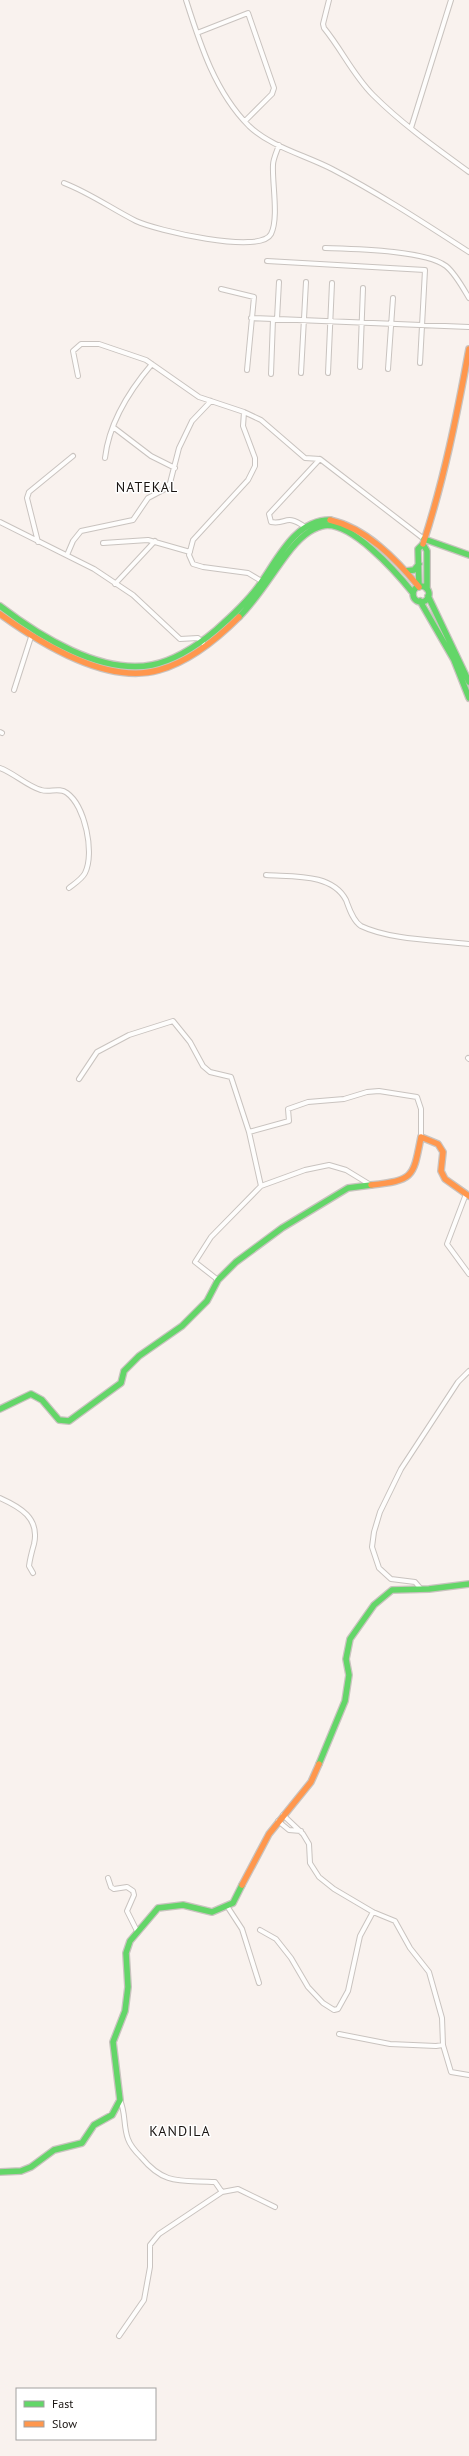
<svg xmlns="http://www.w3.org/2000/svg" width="469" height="2456" font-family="'PT Sans',sans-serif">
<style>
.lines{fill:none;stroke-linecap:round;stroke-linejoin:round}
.street-casing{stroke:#c9c3bf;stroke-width:6}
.fast-casing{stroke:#c9c3bf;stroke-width:8}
.slow-casing{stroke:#c9c3bf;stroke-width:8}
.street{stroke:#fefdfc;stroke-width:4}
.fast{stroke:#63d668;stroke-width:5.5}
.slow{stroke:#ff974d;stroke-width:5.5}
.labels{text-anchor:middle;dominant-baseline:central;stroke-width:3;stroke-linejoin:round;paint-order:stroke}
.quarter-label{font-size:14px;letter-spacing:1px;fill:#191411;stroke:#fff}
</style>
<rect width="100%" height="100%" fill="#f9f2ee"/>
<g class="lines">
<defs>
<path id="street" d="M186 0C200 44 215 92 249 126 271 147 305 155 332 169 380 194 424 223 469 252
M329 0 323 24 324 28C342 50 353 75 373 95 402 124 436 148 469 172
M197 33 248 13 274 88 272 94 245 121
M411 128 451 0
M64 183C90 193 112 209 136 221 155 230 260 255 271 234 279 218 272 183 273 165 273 159 277 151 279 145
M325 248C353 249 425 250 446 266 455 273 463 288 469 298
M267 261 425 270 420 363
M221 289 254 297 247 370
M251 318 469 327
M277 319 279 282
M360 367 363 288
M388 369 393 298
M301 373 306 282
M328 373 332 283
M271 374 273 319
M78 376 73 351 81 344H99L146 360 199 397 244 412 261 420 305 458 320 459 424 539
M244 412 243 426 255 458V466L248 480 193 540 189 555 193 564 203 567 248 573 263 582
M113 427 151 456 175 468
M105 458C109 423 129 391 152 364
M0 522 94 569 133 595 180 639 198 638 203 643
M305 527C285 513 287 525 271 522L269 514 320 459
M38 542 27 498 29 492 73 456
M103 543 148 540 190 552
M67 555 73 541 81 531 133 520 148 498 165 489 170 483 179 448 192 421 211 401
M115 584 155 541
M14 690 31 637
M0 732 2 733
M0 768C14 773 27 786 41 790 50 793 59 787 67 793 85 806 95 853 85 873 82 879 74 884 69 888
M266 875C293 877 332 873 346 900 349 908 353 921 361 926 390 940 437 940 469 944
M468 1058 469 1059
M79 1079 97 1052 129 1035 173 1021 190 1042 203 1066 210 1072 231 1077 249 1132 261 1186
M249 1132 289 1121 288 1109 308 1102 344 1099 367 1092 379 1091 417 1097 421 1109V1137
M466 1194 447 1244 469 1274
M218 1280 195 1262 211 1237 261 1186 305 1170 329 1165 346 1170 369 1184
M0 1498C20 1507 40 1518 34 1544 32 1551 30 1558 29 1566L33 1573
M421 1589 415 1582 391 1579 379 1568 372 1547 374 1532 380 1512 401 1469 458 1382 469 1371
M283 1815 303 1834 309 1844 310 1863 319 1877 334 1889 373 1912 395 1921 410 1948 429 1972 442 2018 443 2045 451 2072 469 2075
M278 1821 289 1830 301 1831
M108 1878 111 1887 114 1889 127 1887 133 1891 134 1895 127 1911 137 1931
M227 1906 242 1929 259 1983
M260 1930 276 1939 291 1958 308 1987 323 2003 334 2010 338 2009 348 1991 360 1936 373 1912
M339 2034 390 2044 436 2046 443 2045
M120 2100C126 2113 123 2126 128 2139 130 2145 136 2152 141 2157 165 2186 181 2180 215 2182L222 2192
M119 2336 144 2300 150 2267V2245L159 2234 222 2192 238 2189 275 2207"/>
<path id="fast" d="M424 539 469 555
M406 571 414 570 419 564
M419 586 418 549 423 544 427 551V589
M413 594a8 8 0 1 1 16 0a8 8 0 1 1-16 0Z
M428 596 469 682
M420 601 454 660 469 698
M0 606C39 636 101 675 152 665 176 660 197 646 216 630 231 617 246 603 258 587 277 561 294 520 330 520
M239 617C258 598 271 575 287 554 296 542 308 529 322 526 350 519 397 573 413 593
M0 1409 31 1394 42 1400 59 1420 69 1421 121 1383 124 1371 139 1356 182 1326 207 1301 218 1280 236 1262 282 1228 348 1188 371 1185
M319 1764 345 1701 349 1675 346 1659 350 1639 374 1605 392 1590 429 1589 469 1584
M0 2172 21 2171 31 2167 54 2150 82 2143 94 2125 112 2115 120 2100 113 2042 125 2011 128 1987 126 1953 130 1941 158 1908 183 1905 212 1912 233 1903 242 1885"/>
<path id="slow" d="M330 520C366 528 396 559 419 587
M423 544C444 480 457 415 469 349
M0 614C40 643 107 685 159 670 188 662 218 638 239 617
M371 1185C414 1180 413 1178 421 1137L438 1144 443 1152 441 1171 445 1179 469 1196
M242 1885 269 1834 311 1782 319 1764"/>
</defs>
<use href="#street" class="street-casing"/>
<use href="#fast" class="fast-casing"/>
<use href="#slow" class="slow-casing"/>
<use href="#street" class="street"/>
<use href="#fast" class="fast"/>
<use href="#slow" class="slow"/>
</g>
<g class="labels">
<g class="quarter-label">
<text x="147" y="487">NATEKAL</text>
<text x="180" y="2131">KANDILA</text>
</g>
</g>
<rect x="16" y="2388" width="140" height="52" fill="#ffffff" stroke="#a3a1a0"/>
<rect x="24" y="2401" width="20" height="6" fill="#63d668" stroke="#a3a1a0"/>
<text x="52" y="2408" font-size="12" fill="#191411">Fast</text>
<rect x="24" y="2421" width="20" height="6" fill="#ff974d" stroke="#a3a1a0"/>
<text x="52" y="2428" font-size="12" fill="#191411">Slow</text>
</svg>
